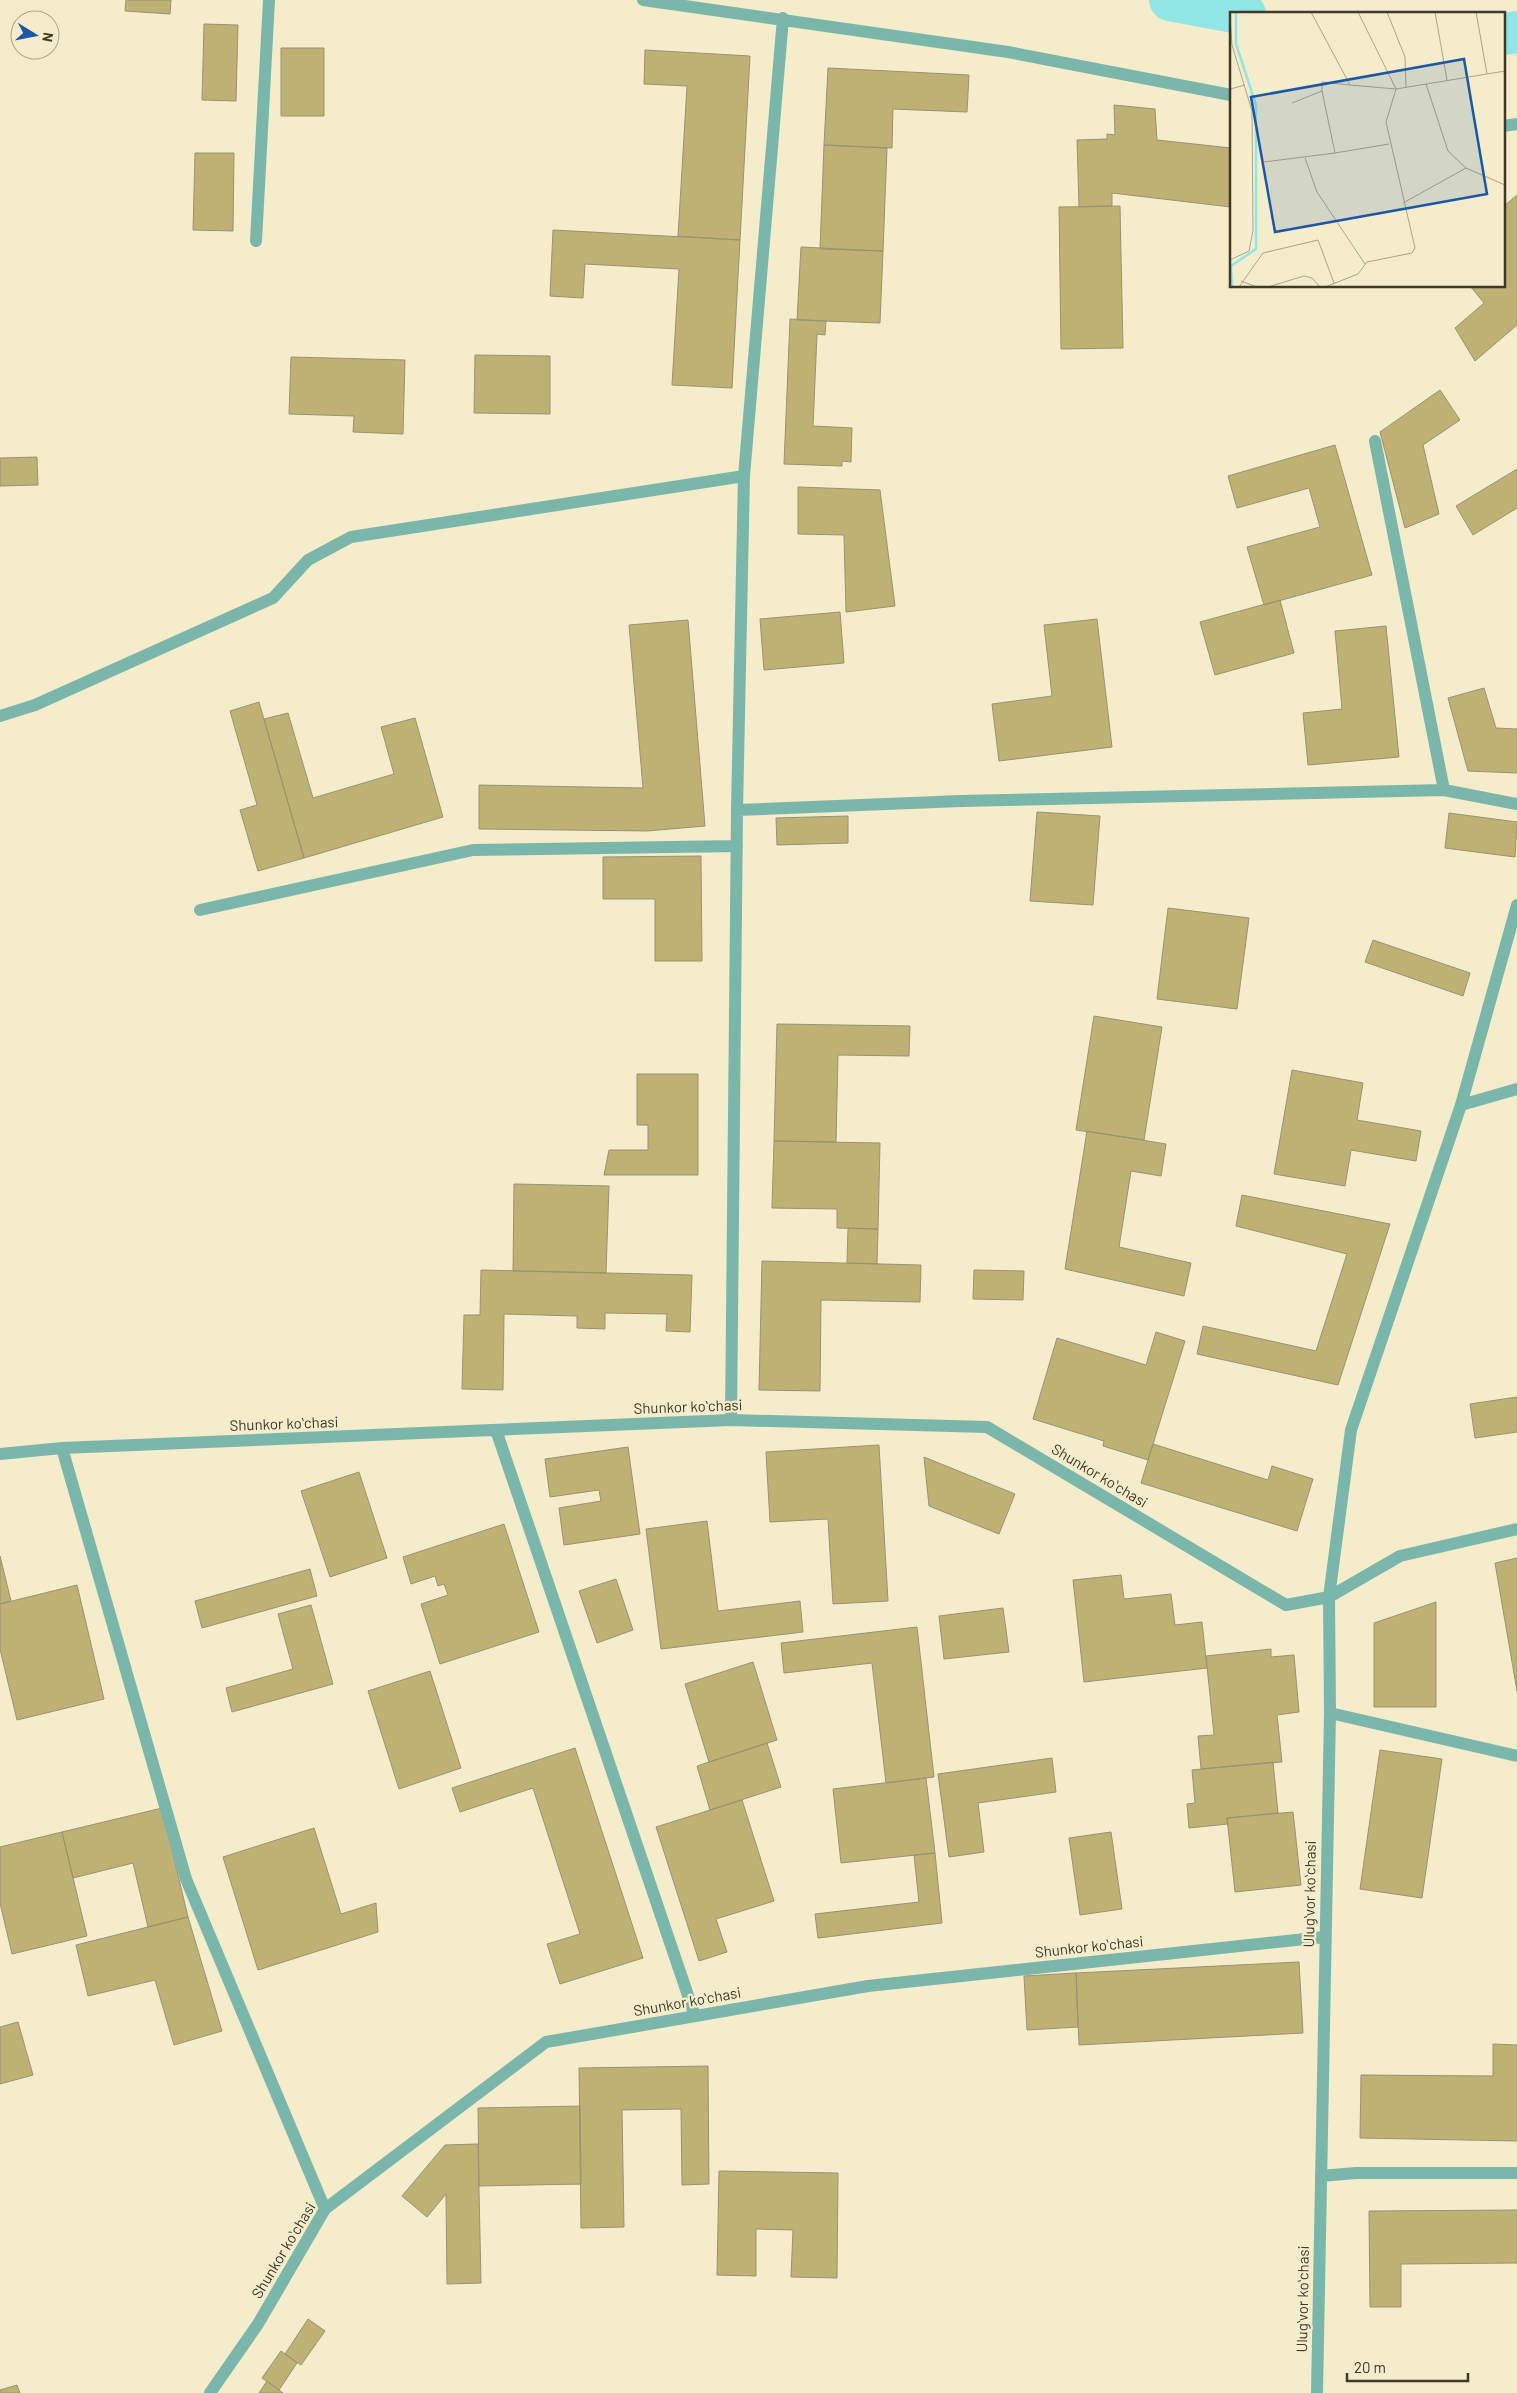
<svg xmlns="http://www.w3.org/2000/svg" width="1517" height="2393" font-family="Barlow,sans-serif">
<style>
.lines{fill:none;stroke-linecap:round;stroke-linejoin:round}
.canal{stroke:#91e5e5;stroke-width:42}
.building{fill:#bfb174;stroke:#9a9273}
.minor{stroke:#7bb6ab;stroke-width:12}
.labels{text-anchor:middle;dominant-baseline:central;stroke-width:4.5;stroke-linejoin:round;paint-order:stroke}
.street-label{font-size:15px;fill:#3d3a2c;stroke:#f4ecca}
.inset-river{fill:none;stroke:#91e5e5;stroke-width:2.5}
.inset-road{fill:none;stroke:#aba58b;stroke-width:1}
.view{fill:#1c56a7;fill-opacity:0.15;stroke:#1c56a7;stroke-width:2.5}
.inset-edge{fill:none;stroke:#3d3a2c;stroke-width:2.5}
</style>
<rect width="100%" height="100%" fill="#f4ecca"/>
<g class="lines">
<path class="canal" d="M1170 0 1245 14
M1503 34 1517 32"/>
</g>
<path class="building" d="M126 0H171L170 14 125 11Z
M204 24 238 25 236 101 202 100Z
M281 48H324V116H281Z
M645 50 750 56 740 240 678 236 687 86 644 84Z
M828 68 969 75 967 112 893 109 892 148 824 145Z
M1114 105 1155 109 1157 140 1231 148V207L1112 193V206L1079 207 1077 140 1107 139V134L1115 135Z
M824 145 887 148 883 251 820 249Z
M195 153H234L233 231 193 230Z
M1517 195V325L1475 361 1455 328 1484 303 1470 286H1503V207Z
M1120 206 1123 348 1061 349 1059 207Z
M553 230 740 240 732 388 672 385 679 269 585 264 583 298 550 296Z
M801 247 883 251 880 323 797 320Z
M790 319 826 321 825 335 817 334 813 426 852 428 851 462 842 461V466L784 464Z
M475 355 550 356V414L474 413Z
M291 357 405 360 403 434 353 432 354 416 289 414Z
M1440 390 1460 420 1423 445 1439 514 1405 528 1380 432Z
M1335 445 1372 575 1264 605 1247 547 1320 527 1309 488 1237 508 1228 476Z
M37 457 38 485 0 486V458Z
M1517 469V508L1473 535 1456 506Z
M798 487 880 490 895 606 846 612 844 535 798 534Z
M1280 600 1294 653 1215 675 1200 622Z
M840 612 844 663 764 670 760 619Z
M1097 619 1112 747 999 761 992 704 1052 696 1044 625Z
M688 620 705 826 647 831 479 829V785L643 788 629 625Z
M1386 626 1399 757 1308 765 1303 713 1342 709 1335 631Z
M1484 688 1496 728 1517 729V773L1468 771 1448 698Z
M259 702 304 858 258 871 240 810 257 805 230 711Z
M288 713 313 798 394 774 381 727 415 718 443 817 304 858 264 719Z
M1037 812 1100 816 1093 905 1030 901Z
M1449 813 1517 822 1515 857 1445 848Z
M848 816V843L777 845 776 818Z
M701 856 702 961H655V899H603V857Z
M1168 908 1249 918 1237 1009 1157 999Z
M1373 940 1470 973 1463 996 1365 962Z
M1094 1016 1162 1027 1144 1140 1076 1130Z
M777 1024 910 1026 909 1056 838 1055 836 1142 774 1141Z
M1292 1070 1363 1083 1357 1120 1421 1131 1416 1161 1351 1150 1345 1186 1274 1174Z
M637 1074H698V1175H604L609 1150H648V1125H637Z
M1087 1131 1166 1144 1161 1176 1131 1171 1119 1247 1191 1263 1184 1296 1065 1269Z
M774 1141 880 1143 878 1229 837 1228V1209L772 1208Z
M514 1184 609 1186 606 1273 513 1271Z
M1242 1195 1390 1224 1338 1385 1197 1354 1203 1326 1316 1351 1347 1254 1236 1226Z
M848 1228 878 1229 877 1264 847 1263Z
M762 1261 921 1265 920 1302 821 1300 820 1391 759 1390Z
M481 1270 692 1275 690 1332 666 1331 667 1314 605 1313V1329L577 1328V1316L504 1314 503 1390 462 1389 464 1315H480Z
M974 1270 1024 1271 1023 1300 973 1299Z
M1156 1332 1185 1341 1148 1460 1103 1446 1104 1441 1033 1419 1057 1338 1146 1365Z
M1517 1397V1432L1475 1438 1470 1404Z
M1153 1444 1268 1480 1272 1466 1313 1479 1297 1531 1141 1483Z
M879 1445 888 1601 833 1604 828 1519 770 1522 766 1452Z
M628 1447 640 1534 564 1545 559 1508 601 1501 599 1490 550 1497 545 1459Z
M924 1457 1015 1494 999 1534 929 1506Z
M359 1472 387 1558 330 1577 301 1491Z
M707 1521 718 1611 800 1601 803 1632 661 1649 646 1529Z
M504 1524 539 1632 440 1664 421 1604 448 1595 444 1584 438 1586 435 1576 411 1584 403 1557Z
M0 1556 11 1601 0 1604Z
M1517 1558V1691L1495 1563Z
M310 1569 317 1596 202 1628 195 1601Z
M1121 1575 1124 1599 1171 1594 1175 1625 1202 1622 1207 1668 1084 1682 1073 1580Z
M616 1579 633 1630 597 1643 579 1591Z
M77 1585 104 1699 17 1720 0 1649V1604Z
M1436 1602V1707H1374V1623Z
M311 1605 333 1684 232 1712 226 1688 293 1669 278 1614Z
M1003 1608 1009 1652 944 1659 939 1616Z
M917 1627 934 1777 886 1783 872 1663 784 1673 781 1643Z
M1271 1649V1657L1294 1655 1299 1712 1277 1715 1282 1762 1201 1769 1198 1736 1214 1735 1206 1656Z
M753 1662 777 1740 709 1762 685 1684Z
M430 1671 461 1768 399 1789 368 1691Z
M767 1743 781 1787 710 1810 697 1766Z
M575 1748 643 1958 560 1984 547 1944 580 1934 533 1788 460 1812 452 1788Z
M1380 1750 1442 1759 1422 1898 1360 1889Z
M1052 1758 1056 1792 978 1803 984 1852 949 1857 938 1774Z
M1273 1762 1278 1813 1227 1818 1228 1824 1189 1828 1187 1804 1195 1803 1192 1770Z
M926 1778 935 1853 841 1863 833 1789Z
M742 1800 774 1901 716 1919 727 1952 699 1961 656 1827Z
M162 1808 188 1917 148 1927 133 1863 73 1878 62 1832Z
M1293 1812 1301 1885 1235 1892 1227 1818Z
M314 1828 341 1914 376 1903 378 1932 258 1970 223 1857Z
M62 1832 87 1936 12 1954 0 1903V1847Z
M1111 1832 1122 1909 1080 1915 1069 1838Z
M935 1853 942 1923 818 1938 815 1914 919 1902 914 1855Z
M188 1917 222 2031 174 2045 155 1980 88 1996 76 1945Z
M1299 1962 1303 2033 1079 2045 1076 1973Z
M1076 1973 1078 2027 1027 2030 1024 1976Z
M18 2022 33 2075 0 2084V2027Z
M1493 2044 1517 2045V2141L1360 2138 1361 2075 1493 2076Z
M708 2066 709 2184 682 2185 681 2109 622 2110 624 2227 581 2228 579 2068Z
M580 2106 581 2184 479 2186 478 2108Z
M478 2144 481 2283 447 2284 446 2194 427 2217 402 2196 445 2145Z
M719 2171 838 2173 837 2278 791 2277 793 2230 756 2229V2276L717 2275Z
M1517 2210V2263L1401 2264V2307H1370L1369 2211Z
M308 2319 325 2331 301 2365 285 2354Z
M281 2351 297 2363 279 2390 262 2378Z
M267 2381 283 2393H259Z
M17 2385 20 2393H0V2390Z"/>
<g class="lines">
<path class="minor" d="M643 0 1008 52 1231 95
M783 18 744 476 737 810 961 801 1444 790
M1503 126 1517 124
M256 241 269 0
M1375 441 1444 790 1517 804
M0 716 35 705 273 598 308 560 351 537 744 476
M200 910 473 850 737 846
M1461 1105 1517 905
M731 1420 737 810
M496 1430 695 2016
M62 1448 186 1879 325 2209
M0 1454 62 1448 731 1420 987 1427 1286 1605 1329 1597 1400 1556 1517 1529
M1330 1713 1517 1756
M1321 2176 1356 2173H1517
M210 2393 258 2324 325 2209 546 2042 868 1986 1324 1937
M1317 2393 1330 1713 1329 1597 1351 1430 1461 1105 1517 1089"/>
</g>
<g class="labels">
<g class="street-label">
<text transform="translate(688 1406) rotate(-2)">Shunkor koʻchasi</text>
<text transform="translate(284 1423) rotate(-2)">Shunkor koʻchasi</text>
<text transform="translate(1100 1475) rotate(31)">Shunkor koʻchasi</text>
<text transform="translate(1309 1894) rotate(-89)">Ulugʻvor koʻchasi</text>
<text transform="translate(1089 1946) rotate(-6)">Shunkor koʻchasi</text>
<text transform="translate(687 2001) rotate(-10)">Shunkor koʻchasi</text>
<text transform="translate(283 2250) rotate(-59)">Shunkor koʻchasi</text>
<text transform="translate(1302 2299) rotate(-89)">Ulugʻvor koʻchasi</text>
</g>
</g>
<g transform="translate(1230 12)">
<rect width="275" height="275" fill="#f4ecca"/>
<path class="inset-river" d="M2 275 1 254 26 237V93L6 32V0"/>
<path class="inset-road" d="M81 0 120 73 166 77 275 59M128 0 166 77M157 0 175 45 176 75M205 0 217 68M246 0 257 62M0 6 2 33 22 99 23 218 19 239 0 248M196 72 218 139 236 156 275 173M0 77 15 73M62 91 92 79V70L120 73M105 141 159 132M75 146 87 180 135 252M34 150 105 141 92 79M173 191 236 156M11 269 27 275M9 275 33 241 88 228 104 271M38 275 74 264 82 266 90 275M95 275 128 262 137 250 182 241 185 236 156 110 166 77"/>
<path class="view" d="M234 47 257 182 45 220 21 85Z"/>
<rect width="275" height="275" class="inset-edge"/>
</g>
<g transform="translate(35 35) rotate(100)"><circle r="24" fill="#f4ecca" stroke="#aba58b"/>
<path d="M0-4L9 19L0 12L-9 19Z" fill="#1c56a7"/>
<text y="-8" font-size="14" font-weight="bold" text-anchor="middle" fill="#3d3a2c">N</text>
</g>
<path d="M1347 2373v8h121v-8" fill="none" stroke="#3d3a2c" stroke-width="2.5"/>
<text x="1354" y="2373" font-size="15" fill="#3d3a2c" stroke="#f4ecca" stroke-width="4" paint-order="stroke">20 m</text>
</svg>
